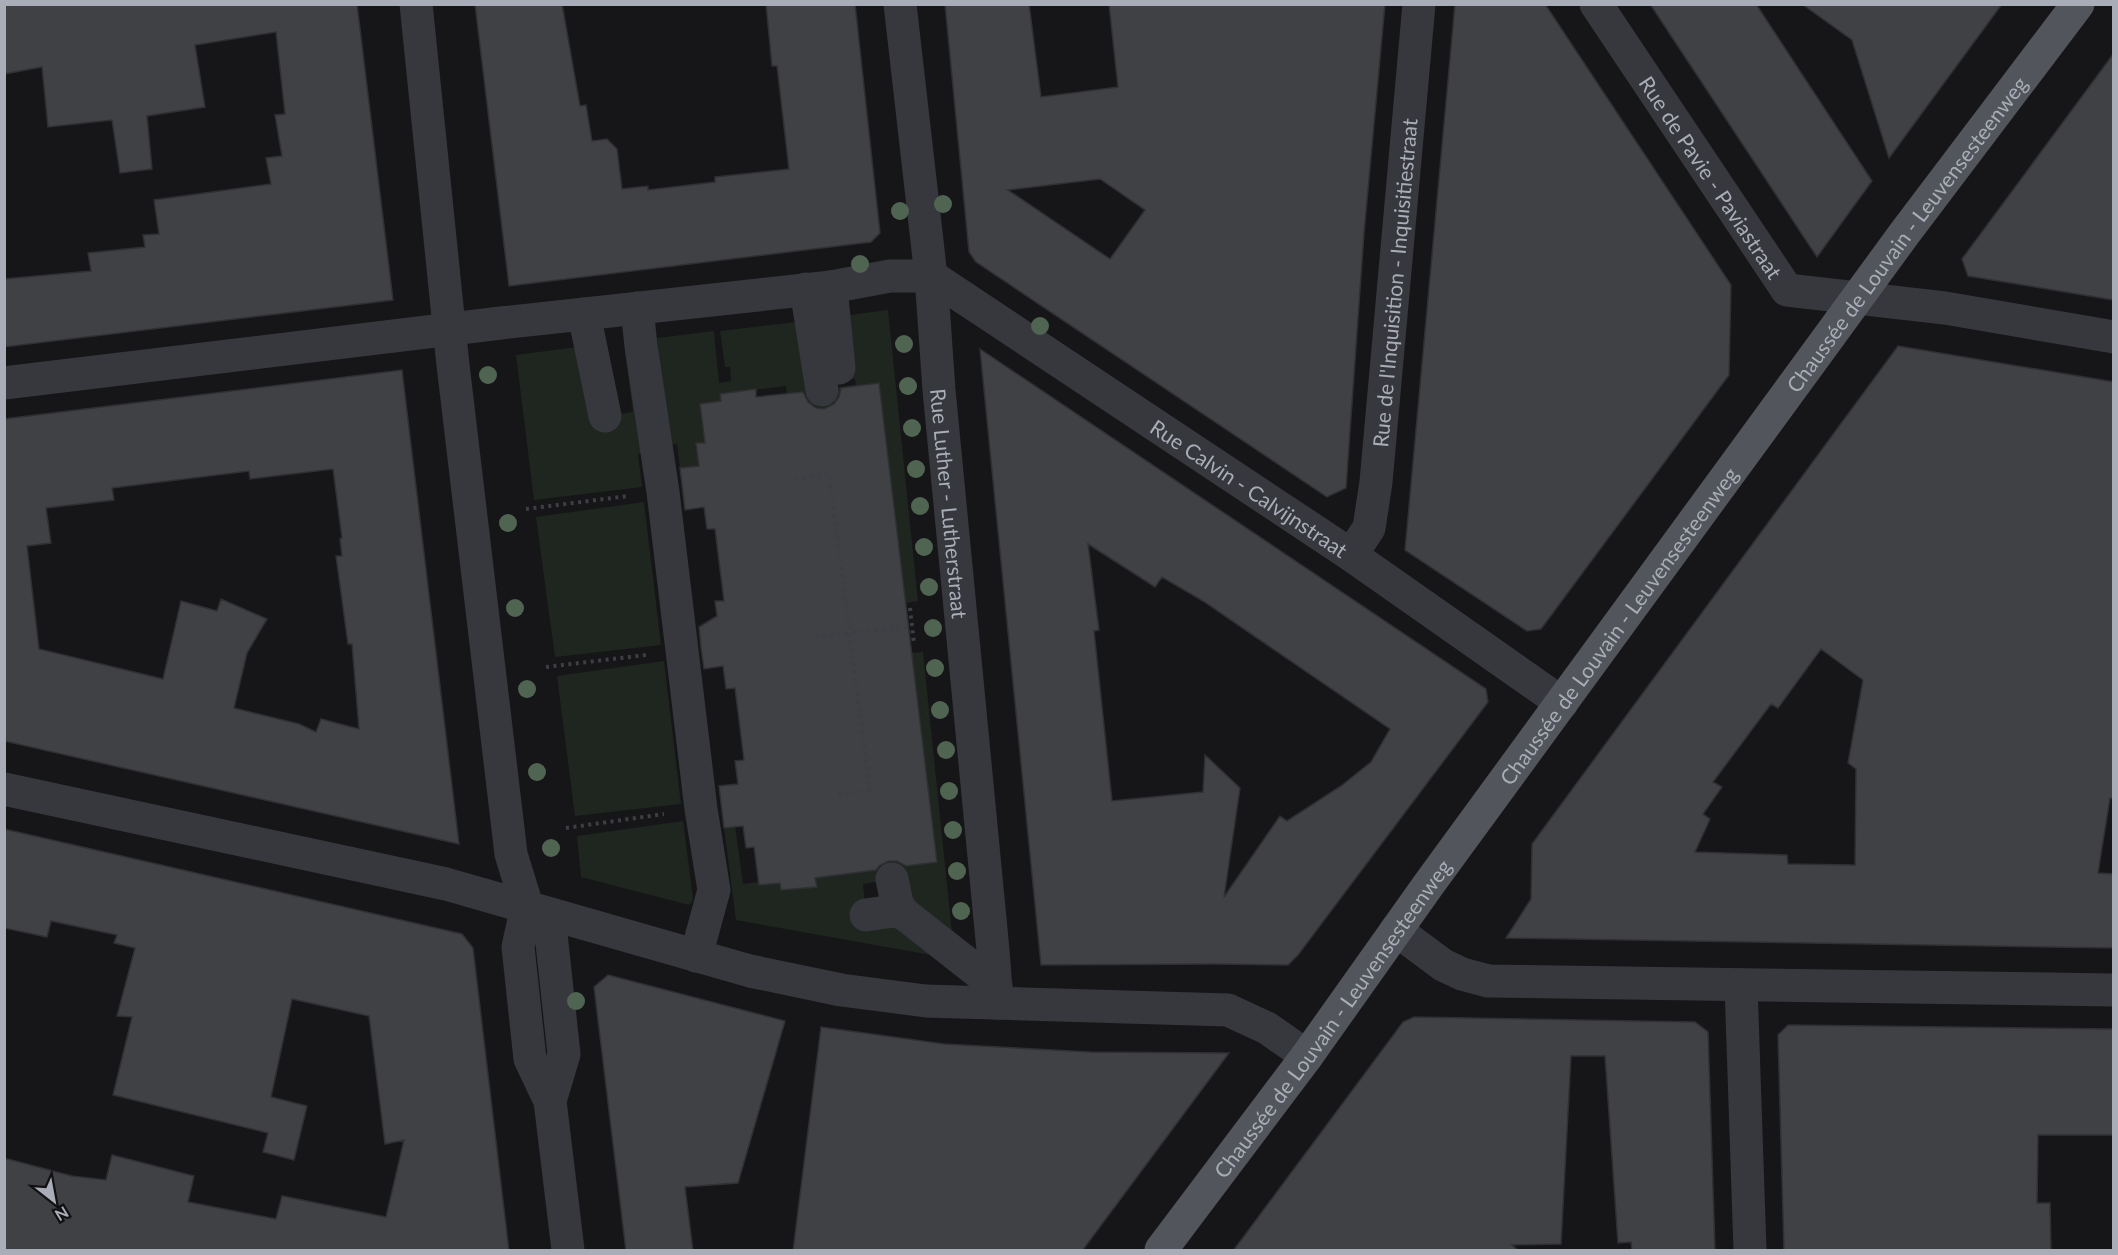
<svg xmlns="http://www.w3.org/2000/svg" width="2118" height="1255" font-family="Lato,sans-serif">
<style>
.green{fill:#1e261f}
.building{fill:#404145;stroke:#303034;stroke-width:1.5;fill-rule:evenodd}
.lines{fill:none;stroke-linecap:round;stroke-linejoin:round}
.path{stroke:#3d3f44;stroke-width:4;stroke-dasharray:3 4.5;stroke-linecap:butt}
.minor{stroke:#37383d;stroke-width:33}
.major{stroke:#53555c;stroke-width:33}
.tree{fill:#506452}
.labels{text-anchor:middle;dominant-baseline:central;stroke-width:6;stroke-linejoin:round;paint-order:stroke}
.street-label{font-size:21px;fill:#a8adb8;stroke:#111113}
</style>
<rect width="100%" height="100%" fill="#161618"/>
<path class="green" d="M888 310 918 601 906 603 912 653 923 652 952 933 915 905 905 877 863 884 867 925 893 924 931 955 736 920 724 828 735 826 743 884 758 882 759 885 780 883 781 890 816 887 815 878 835 875 786 386 721 394V401L700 404 705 443 696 444 699 466 680 468 677 444 668 445 657 338 714 331 719 383 731 381 730 367H725L720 331 796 322 812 391 856 385 855 379H850L844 322 849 315Z
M577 347 605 416 633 412 625 351 632 350 644 453 638 454 642 487 534 500 516 355Z
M644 502 661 645 555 657 536 517Z
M664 661 681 804 575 816 557 676Z
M683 821 693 898 692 902 689 905 581 877 577 836Z"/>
<path class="building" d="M4 4H357L393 300 4 347V279L91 271 88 253 145 247 143 235 159 234 154 200 271 184 266 158 282 156 275 115 285 114 276 32 195 45 205 107 147 116 152 169 120 173 112 120 48 127 42 67 4 74Z
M475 4H562L580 106 586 105 592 141 607 139 617 149 622 189 648 186V190L715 182V177L789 169 777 66H772L766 4H855L880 233 871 242 509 286Z
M945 4H1029L1041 97 1118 87 1109 4H1385L1364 233 1346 488 1327 497 976 262 969 252ZM1100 179 1145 210 1110 259 1008 190Z
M1455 4H1545L1731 285 1729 375 1541 629 1527 631 1405 550Z
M1650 4H1756L1872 181 1817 257Z
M1802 4H2002L1889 158 1852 40Z
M2114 53V300L1968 276 1962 259Z
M1898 346 2114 382V799L2110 798 2098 873 2114 874V948L1506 938 1531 899 1532 844ZM1821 649 1863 680 1848 763 1856 769 1855 865 1788 864 1787 855 1695 852 1710 819 1703 814 1722 787 1713 782 1771 704 1778 708Z
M980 349 1486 689 1488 702 1298 955 1288 965 1215 964 1041 965ZM1088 544 1155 587 1162 577 1203 601 1390 729 1371 762 1341 786 1287 821 1280 816 1224 897 1240 788 1205 755 1203 792 1112 801 1094 631 1099 630Z
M402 370 459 844 4 741V419ZM333 469 342 538 340 539 342 556H336L348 644H352L359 729 321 719 316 732 299 724 234 708 247 653 267 619 221 599 217 611 181 601 163 679 39 649 27 546 51 543 46 508 114 500 112 488 249 471 250 479Z
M879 383 937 862 906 866 897 861H889L880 865 876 870 815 878 817 887 781 890 780 883 759 885 754 847 746 848 743 826 724 828 719 786 738 784 735 761 744 760 735 688 726 689 723 666 704 669 701 648 699 627 717 616 715 601H724L715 529H707L704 507 685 510 680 468 699 466 696 443H705L700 404 721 401 720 394 756 389V397L803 392 808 402 816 408 824 409 834 404 839 397 841 388Z
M4 829 462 934 473 948 509 1251H4V1158L72 1176 106 1180 112 1155 194 1176 188 1202 276 1219 282 1196 386 1217 404 1140 385 1144 369 1016 292 999 271 1097 307 1106 294 1160 263 1152 268 1133 113 1095 132 1017 117 1016 135 948 114 943 117 935 51 921 47 937 4 928Z
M608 975 785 1021 738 1183 685 1187 693 1251H626L594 987Z
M1414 1017 1695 1022 1708 1032 1715 1251H1632L1631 1242 1618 1243 1605 1056H1571L1561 1244 1512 1245 1519 1251H1233L1403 1022Z
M1788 1025 2114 1029V1135H2038L2037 1203H2050L2051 1251H1784L1778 1035Z
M821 1027 944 1044 1090 1052 1229 1053 1082 1251H793Z"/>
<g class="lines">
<path class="path" d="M795 479 829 474 870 790 834 795
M526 509 628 496
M910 608 914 644
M815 637 912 626
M546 667 646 655
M566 828 664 814"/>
<g class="minor">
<path d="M416 4 453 365 511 854 527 906 551 934 564 1054 550 1101"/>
<path id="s1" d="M900 4 931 276 939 390 993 950 997 1003"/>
<path id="s2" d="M1596 4 1787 290 1945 308 2114 337"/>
<path d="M831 287 839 368"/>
<path d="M806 289 822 390"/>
<path d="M637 308 641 346 663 492 701 809 714 890 696 956"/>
<path d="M584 314 605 416"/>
<path id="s3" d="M4 383 501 323 831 287 890 276H931L1351 555 1562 703"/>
<path id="s4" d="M1351 555 1369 528 1376 482 1419 4"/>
<path d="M4 789 446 884 750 971 841 990 926 1001 1228 1010 1267 1028 1307 1056"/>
<path d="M892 879 897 903 903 913 996 986"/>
<path d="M527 906 518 947 530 1059 550 1101 568 1250"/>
<path d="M866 915 893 911 903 913"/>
<path d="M1396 930 1443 965 1462 974 1488 981 2114 990"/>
<path d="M1741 985 1750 1250"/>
</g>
<path class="major" id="s5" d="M1161 1250 1307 1056 1429 884 1904 234 2078 4"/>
</g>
<g class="tree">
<circle cx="943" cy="204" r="9"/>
<circle cx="900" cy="211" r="9"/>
<circle cx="860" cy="264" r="9"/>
<circle cx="1040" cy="326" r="9"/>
<circle cx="904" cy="344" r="9"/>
<circle cx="488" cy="375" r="9"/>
<circle cx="908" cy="386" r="9"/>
<circle cx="912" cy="428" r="9"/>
<circle cx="916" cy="469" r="9"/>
<circle cx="920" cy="506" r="9"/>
<circle cx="508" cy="523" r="9"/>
<circle cx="924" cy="547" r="9"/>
<circle cx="929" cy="587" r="9"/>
<circle cx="515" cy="608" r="9"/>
<circle cx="933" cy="628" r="9"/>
<circle cx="935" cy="668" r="9"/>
<circle cx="527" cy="689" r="9"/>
<circle cx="940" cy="710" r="9"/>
<circle cx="946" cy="750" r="9"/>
<circle cx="537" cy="772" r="9"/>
<circle cx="949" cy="791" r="9"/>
<circle cx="953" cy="830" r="9"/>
<circle cx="551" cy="848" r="9"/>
<circle cx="957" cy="871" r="9"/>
<circle cx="961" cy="911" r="9"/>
<circle cx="576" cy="1001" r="9"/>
</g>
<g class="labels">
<g class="street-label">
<text stroke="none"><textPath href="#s2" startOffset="208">Rue de Pavie - Paviastraat</textPath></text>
<text stroke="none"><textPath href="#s5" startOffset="1260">Chaussée de Louvain - Leuvensesteenweg</textPath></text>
<text stroke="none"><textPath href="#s4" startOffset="279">Rue de l'Inquisition - Inquisitiestraat</textPath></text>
<text stroke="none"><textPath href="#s3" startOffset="1316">Rue Calvin - Calvijnstraat</textPath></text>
<text stroke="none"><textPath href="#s1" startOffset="502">Rue Luther - Lutherstraat</textPath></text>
<text stroke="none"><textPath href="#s5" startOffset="774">Chaussée de Louvain - Leuvensesteenweg</textPath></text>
<text stroke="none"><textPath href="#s5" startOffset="288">Chaussée de Louvain - Leuvensesteenweg</textPath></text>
</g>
</g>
<rect width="2118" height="1255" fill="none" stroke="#a8adb8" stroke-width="12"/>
<g transform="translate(54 1201) rotate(149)" stroke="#111113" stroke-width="4.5" paint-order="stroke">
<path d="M0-4.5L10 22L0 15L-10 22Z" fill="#a8adb8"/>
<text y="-9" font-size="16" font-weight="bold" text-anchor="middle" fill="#a8adb8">N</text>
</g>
</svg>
